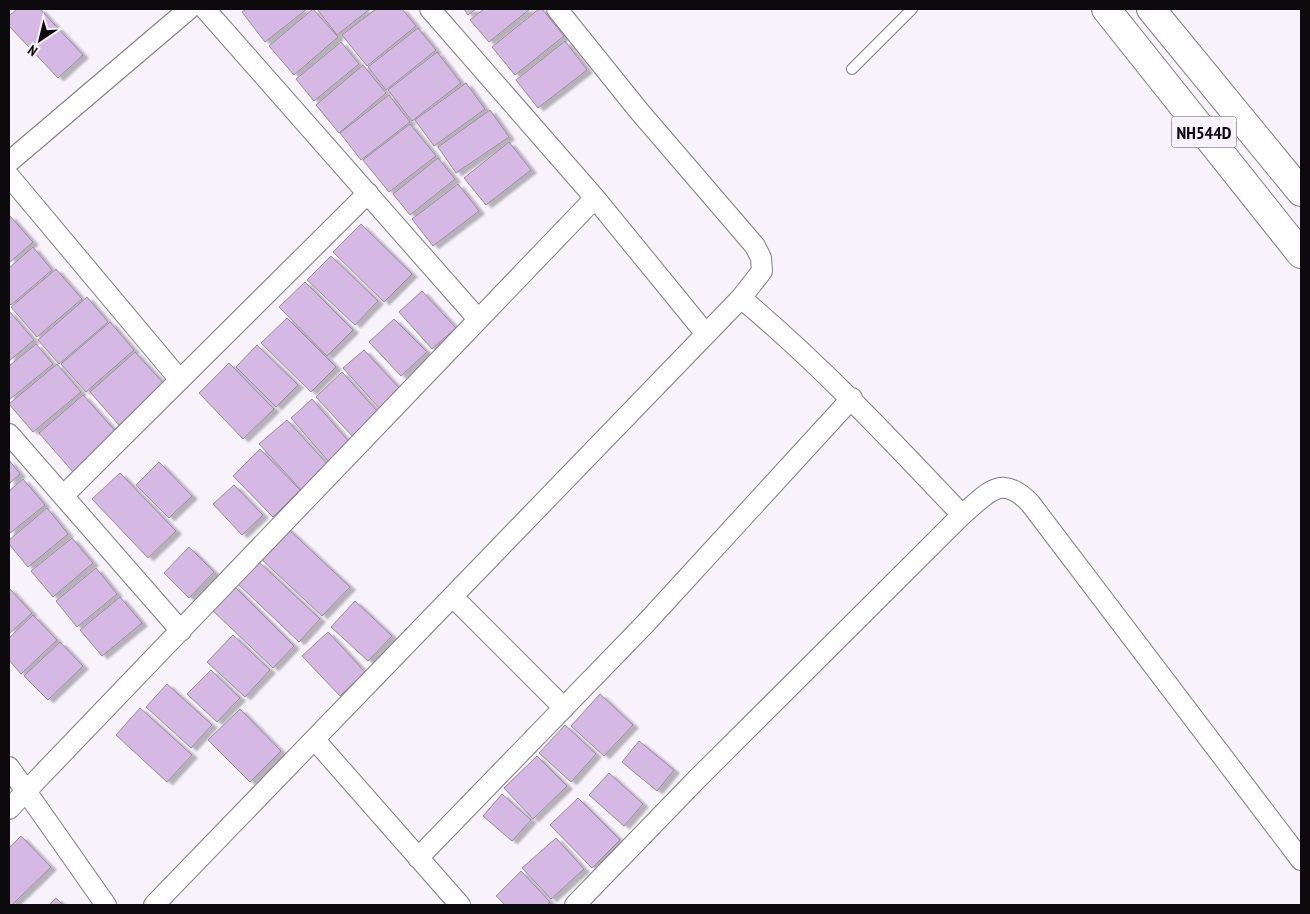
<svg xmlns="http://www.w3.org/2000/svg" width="1310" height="914" font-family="'PT Sans Narrow',sans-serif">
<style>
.building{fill:#d5b9e4;stroke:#948f97;filter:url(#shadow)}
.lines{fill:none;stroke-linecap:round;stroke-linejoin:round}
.lane-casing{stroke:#817c84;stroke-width:12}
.street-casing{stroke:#817c84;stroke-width:22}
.highway-casing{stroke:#817c84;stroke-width:30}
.lane{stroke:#fff;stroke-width:10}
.street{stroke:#fff;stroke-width:20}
.highway{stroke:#fff;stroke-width:28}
.labels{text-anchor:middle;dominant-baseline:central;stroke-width:4;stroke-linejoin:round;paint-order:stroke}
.shield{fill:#f8f2fb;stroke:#535054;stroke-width:1}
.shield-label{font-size:18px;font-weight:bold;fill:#0c0a0d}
</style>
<defs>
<filter id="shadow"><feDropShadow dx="5.5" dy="3" stdDeviation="1" flood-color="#0004"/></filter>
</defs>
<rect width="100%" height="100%" fill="#f8f2fb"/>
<path class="building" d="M17 9H40L83 55 58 78 9 26V16Z
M246 9H307L265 42 242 12Z
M313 9 338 37 294 75 269 46Z
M317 9H370L337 35Z
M376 9H402L416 26 367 66 342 35Z
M464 9H476L468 15Z
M484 9H530L489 42 470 20Z
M539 9H542L564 36 515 75 492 47Z
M418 28 436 50 386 90 368 67Z
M565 41 587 70 538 108 516 80Z
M341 42 359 64 314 101 296 79Z
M437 52 461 83 412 121 388 90Z
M363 65 386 93 339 133 316 105Z
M466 83 485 109 434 146 415 120Z
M389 95 410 122 361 160 340 133Z
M490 110 509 137 456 173 438 147Z
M410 124 436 156 389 192 363 160Z
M509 142 531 170 486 205 464 178Z
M438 158 455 179 410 215 393 194Z
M458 184 479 211 433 246 412 219Z
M10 216 33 242 9 263V217Z
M361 224 412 274 384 302 333 252Z
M33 247 52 270 11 305 9 303V268Z
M331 256 378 301 355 325 307 280Z
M56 269 82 299 37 337 11 307Z
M305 282 353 330 327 356 279 307Z
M422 291 456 328 432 349 399 312Z
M87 297 108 322 59 364 38 340Z
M9 311 34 340 9 361Z
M287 318 336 367 311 392 261 343Z
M394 319 427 352 401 376 369 342Z
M110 322 134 350 86 392 61 364Z
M36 344 53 364 9 400V366Z
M257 345 298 385 276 407 236 367Z
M364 350 400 389 379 408 343 368Z
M135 352 165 385 119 425 90 392Z
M229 363 274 409 243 439 199 393Z
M57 364 81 392 33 432 9 404Z
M342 372 378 412 352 436 316 397Z
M83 395 117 433 73 472 39 433Z
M312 399 350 443 328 461 291 418Z
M287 420 330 467 303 492 259 444Z
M260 449 300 490 273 517 233 476Z
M9 460 20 474 9 484Z
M159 462 192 496 169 518 136 485Z
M120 473 176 531 148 558 92 499Z
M23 479 45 505 9 534V491Z
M234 485 263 515 242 535 213 504Z
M47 508 68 534 28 567 9 544V540Z
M286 527 350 587 322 616 258 556Z
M72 538 93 563 53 597 31 571Z
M189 547 214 572 189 598 164 573Z
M259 562 320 619 299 642 238 584Z
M96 568 117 594 77 627 56 601Z
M233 585 294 646 273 668 210 608Z
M9 588 32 613 9 634Z
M120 597 142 623 102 656 80 630Z
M355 601 392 636 368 661 331 627Z
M33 615 57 640 21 674 9 660V638Z
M328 632 365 672 340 696 302 656Z
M233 635 270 670 245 697 207 662Z
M60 642 83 666 48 700 24 676Z
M211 670 240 698 217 722 187 694Z
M167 684 212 725 191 748 146 707Z
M600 694 633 725 604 756 571 726Z
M140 708 192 755 167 782 116 735Z
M240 709 281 751 250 782 208 740Z
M565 725 596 754 571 782 539 753Z
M639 741 674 770 657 791 622 762Z
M537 756 567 786 533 819 504 788Z
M609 773 643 804 624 826 589 795Z
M502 794 531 820 512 841 483 816Z
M578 798 620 840 592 868 550 825Z
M21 836 51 867 12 905H9V848Z
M556 838 584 869 551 899 522 868Z
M521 871 550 902 547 905H505L496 896Z
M56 898 63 905H49Z"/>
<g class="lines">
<defs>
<path id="lane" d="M852 69 912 9"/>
<path id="street" d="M205 9 478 319
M430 9 595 198 706 334
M9 162 189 9
M9 176 180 380
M741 298C821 365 891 440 962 515 988 493 1001 473 1030 503L1301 860
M9 434 181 631
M63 496 368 193
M453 597 564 708
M315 740 460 905
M9 767 106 905
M9 809 595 198
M418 858 645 624 852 398
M154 905 741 298 762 271 761 258 755 246 639 111 557 9
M575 905 697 779 962 515"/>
<path id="highway" d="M1106 9 1301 254
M1151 9 1301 192"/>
</defs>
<use href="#lane" class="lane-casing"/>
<use href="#street" class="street-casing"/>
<use href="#highway" class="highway-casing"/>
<use href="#lane" class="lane"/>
<use href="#street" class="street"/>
<use href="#highway" class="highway"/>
</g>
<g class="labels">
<rect class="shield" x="1171.5" y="116.5" width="65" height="31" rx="4"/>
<g class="shield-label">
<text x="1204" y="132">NH544D</text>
</g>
</g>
<rect width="1310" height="914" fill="none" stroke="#0c0a0d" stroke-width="20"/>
<g transform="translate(40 40) rotate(215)" stroke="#f8f2fb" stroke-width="4" paint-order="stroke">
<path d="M0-4L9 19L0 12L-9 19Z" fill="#0c0a0d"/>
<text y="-8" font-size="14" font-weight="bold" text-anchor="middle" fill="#0c0a0d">N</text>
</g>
</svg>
